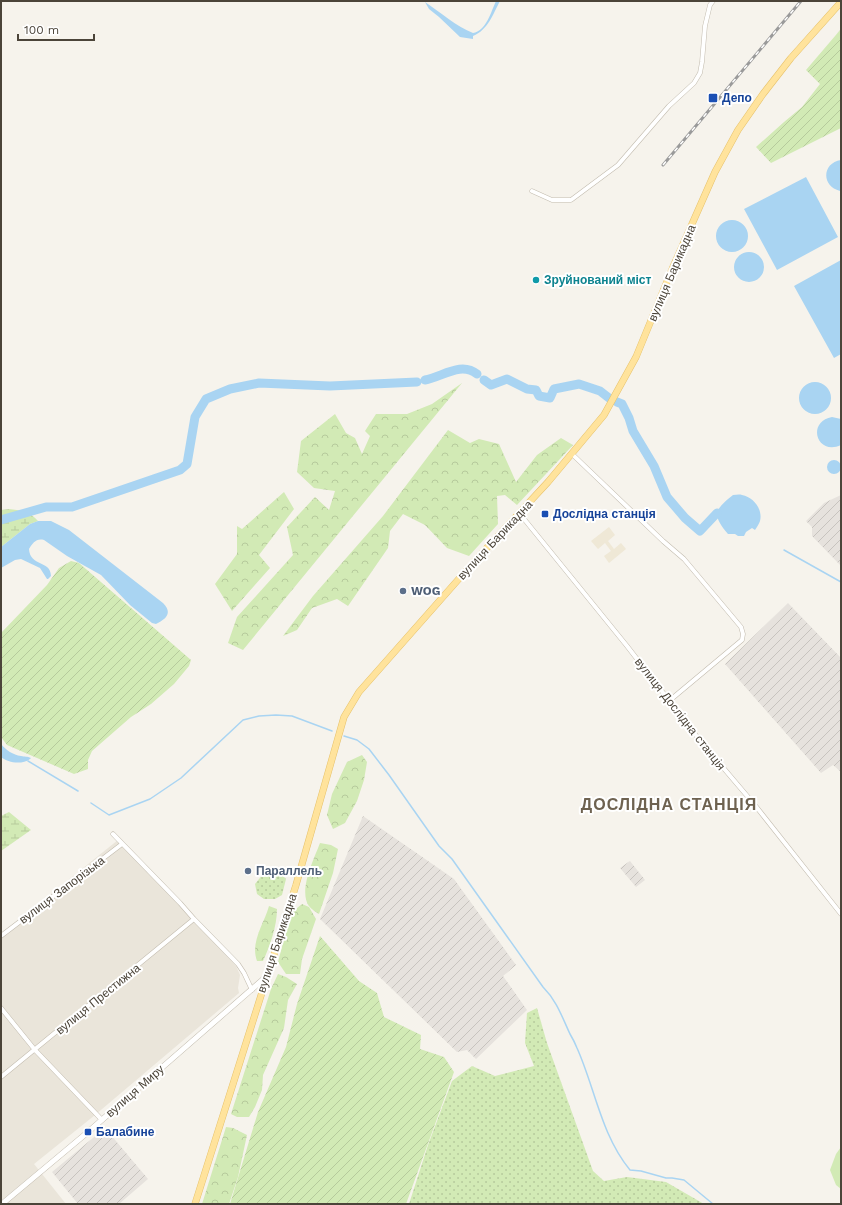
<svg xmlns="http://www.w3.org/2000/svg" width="842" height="1205" font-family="'Work Sans',sans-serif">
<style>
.residential{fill:#eae5da}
.industrial{fill:url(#industrial-furrows)}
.education{fill:#efe8d6}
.grass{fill:url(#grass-dots)}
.forest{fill:url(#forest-crowns)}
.wetland{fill:url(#wetland-marsh)}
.park{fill:#d2eab5}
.garden{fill:url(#garden-furrows)}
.water{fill:#a9d4f2}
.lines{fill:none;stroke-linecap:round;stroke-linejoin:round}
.stream{stroke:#a9d4f2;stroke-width:1.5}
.river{stroke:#a9d4f2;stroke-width:9}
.minor-casing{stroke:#c2bbae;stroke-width:5}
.tertiary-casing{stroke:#c2bbae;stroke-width:6}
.primary-casing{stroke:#e6c16a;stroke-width:7}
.minor{stroke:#fff;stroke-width:4}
.tertiary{stroke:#fff;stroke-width:5}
.primary{stroke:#ffe39c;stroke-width:6}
.rail-casing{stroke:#9a9a9a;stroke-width:3}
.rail{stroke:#fff;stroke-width:1.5;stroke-dasharray:4.5;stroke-linecap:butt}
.transit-dot{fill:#1a4fb4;stroke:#fff;stroke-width:1.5}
.culture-dot{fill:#0f9aa8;stroke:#fff;stroke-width:1.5}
.service-dot{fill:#5c6f8a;stroke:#fff;stroke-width:1.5}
.labels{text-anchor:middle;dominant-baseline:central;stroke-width:4;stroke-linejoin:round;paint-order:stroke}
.transit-label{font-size:12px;font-weight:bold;fill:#164399;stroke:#fff;text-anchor:start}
.street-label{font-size:12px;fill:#4b4439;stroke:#fff}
.culture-label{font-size:12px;font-weight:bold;fill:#0d838f;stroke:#fff;text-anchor:start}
.service-label{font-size:12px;font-weight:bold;fill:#4e5e75;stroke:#fff;text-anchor:start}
.district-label{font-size:16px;font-weight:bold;letter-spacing:1px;fill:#6e6250;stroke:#fff}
</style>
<defs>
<pattern id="industrial-furrows" width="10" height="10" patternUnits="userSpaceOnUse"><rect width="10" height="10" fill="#e6e2dd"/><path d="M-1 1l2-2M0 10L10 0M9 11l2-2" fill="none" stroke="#c7c3be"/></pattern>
<pattern id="grass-dots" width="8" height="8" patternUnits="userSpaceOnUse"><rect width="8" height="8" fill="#d2eab5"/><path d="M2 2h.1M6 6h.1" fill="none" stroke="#b6ca9c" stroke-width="1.8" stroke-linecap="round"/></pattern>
<pattern id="forest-crowns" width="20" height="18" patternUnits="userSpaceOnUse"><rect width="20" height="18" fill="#d2eab5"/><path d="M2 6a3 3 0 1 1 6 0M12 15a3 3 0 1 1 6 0" fill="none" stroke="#b6ca9c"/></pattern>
<pattern id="wetland-marsh" width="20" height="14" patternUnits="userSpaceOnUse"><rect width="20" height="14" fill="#d2eab5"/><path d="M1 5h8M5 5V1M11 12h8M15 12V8" fill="none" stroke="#b6ca9c"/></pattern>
<pattern id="garden-furrows" width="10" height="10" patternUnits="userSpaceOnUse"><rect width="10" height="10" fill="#d2eab5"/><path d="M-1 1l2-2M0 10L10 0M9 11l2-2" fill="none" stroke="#b6ca9c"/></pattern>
</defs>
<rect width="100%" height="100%" fill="#f6f3ec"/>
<path class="residential" d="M118 840 236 966 240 975 238 988 239 993 95 1115 34 1164 66 1204H1V934Z"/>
<path class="industrial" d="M841 495V566L812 536V527L806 521 824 503Z
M788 603 841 658V772L833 765 821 773 725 664Z
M363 816 454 879 516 965 503 976 527 1010 476 1059 467 1050 457 1052 320 919Z
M630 861 645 880 636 887 620 868Z
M105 1128 148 1179 119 1204H78L52 1172Z"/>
<path class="education" d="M609 527 615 535 608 541 614 549 621 543 626 549 609 563 604 556 611 551 605 543 598 549 591 541Z"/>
<path class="grass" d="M273 871 282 875 286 879 282 895 275 899H264L257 894 255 884 263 874Z
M537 1008 547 1043 593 1171 604 1181 627 1177 666 1182 704 1204H409L428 1145 452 1081 472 1066 495 1076 534 1066 525 1043 527 1013Z"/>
<path class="forest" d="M462 383 243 650 228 643 237 617 293 555 287 527 315 497 329 510 335 491 314 488 297 472 301 441 335 414 346 433 355 438 362 454 370 436 365 431 376 414H407L432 404Z
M448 430 470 443 479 439 499 444 516 482 537 455 561 438 573 445 517 505 505 495 497 496 498 524 469 556 447 548 425 525 403 514 390 531 388 548 348 606 337 599 312 608 297 630 283 636 313 596 383 516Z
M284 492 294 509 259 555 270 568 232 611 215 584 237 554V526L242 529Z
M362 755 367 762 364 780 357 801 345 823 333 829 327 815 332 794 347 762Z
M320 843 331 845 338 849 333 873 319 914C316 912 311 909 309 906 298 891 314 859 320 843Z
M302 904 309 907 316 919 302 959 300 974H286L278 962 291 913Z
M269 906 277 909C277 926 270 946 263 961H257C250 942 264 924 269 906Z
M278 974 286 977 297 984 288 1000 284 1028 263 1075 262 1090 255 1107 249 1117H237L231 1114 271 989Z
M226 1127 233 1128 247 1135 238 1177 229 1204H202Z"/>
<path class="wetland" d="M9 509C19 510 31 512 38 521L30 524 1 547V510Z
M9 812 31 830 1 851V816Z"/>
<path class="park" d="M841 1147V1189L836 1185 830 1170 836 1154Z"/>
<path class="garden" d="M841 29V128L771 163 756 147 784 122 802 107 820 84 806 70Z
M71 561 79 563 191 660 189 666 174 684 151 704 131 717 92 751 88 760V769L74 774 7 745 1 737V633L47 585 59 568Z
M320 936 359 981 377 993 384 1017 421 1035 420 1049 444 1057 454 1072 406 1204H230L258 1112 286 1047 297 1004Z"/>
<path class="water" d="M496 1H500C493 14 488 30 473 36V39L460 37 439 17 429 9 425 2C440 12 457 27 473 33 486 31 491 12 496 1Z
M841 160V191H840C821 186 822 163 841 160Z
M806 177 838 237 777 270 744 209Z
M716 236a16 16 0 1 1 32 0a16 16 0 1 1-32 0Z
M734 267a15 15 0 1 1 30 0a15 15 0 1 1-30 0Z
M841 260V354L834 358 794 286Z
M799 398a16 16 0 1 1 32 0a16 16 0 1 1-32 0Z
M832 417 841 419V445C817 456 806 422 832 417Z
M827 467a7 7 0 1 1 14 0a7 7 0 1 1-14 0Z
M733 495C736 495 739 494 742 495 754 497 763 510 760 521 759 524 757 527 755 530L752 528 746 532 744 536H738L735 534H728C712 515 714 510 733 495Z
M38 521H51L69 530 163 603C173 613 166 619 156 624L152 623 130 605 101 575 67 556 44 540C36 538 33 543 29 549 30 567 51 560 51 576L48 579H47L40 568 21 559 15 560 1 568V547L30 524Z
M1 744C6 750 13 755 21 756 25 757 27 756 31 758L30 759C22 765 8 763 1 757Z"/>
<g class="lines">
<path class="stream" d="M784 550 841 582
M344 736 357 740 369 749 389 775 439 846 452 859 543 987C557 1001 562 1017 570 1034 573 1039 575 1043 577 1048 595 1088 601 1135 630 1170L641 1171 666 1178H672L684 1180 713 1204
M28 761 78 791
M91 803 109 815 150 799 181 778 243 720 259 716 276 715 292 716 332 731"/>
<path class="river" d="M425 380C442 377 461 361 477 374
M484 380 491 385 507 379 527 389 536 390 539 396 550 398 554 389 579 384 600 391 609 398
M617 402 622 404 629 418 633 431 654 466 667 497 685 518 700 531 717 513
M1 520 46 507H72L180 470 187 464 195 417 206 399 230 389 259 383 330 386 417 382"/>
<defs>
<path id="minor" d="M532 191 552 200H571L618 165 669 106 694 83 700 73 702 62 705 26 710 5 713 1
M572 454 663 541 684 559 741 627 743 634 742 640 669 701
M520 514 627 646 698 738 754 804 841 914
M113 834 180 903 194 919 238 964 244 973 252 990
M1 936 122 844
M1 1008 35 1050 102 1120
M1 1077 194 919"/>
<path id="tertiary" d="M2 1204 88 1132 267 976"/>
<path id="primary" d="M195 1204 296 885 344 717 359 692 472 564 548 482 604 415 636 357 673 267 715 172 738 130 763 94 791 58 841 2"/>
</defs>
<use href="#minor" class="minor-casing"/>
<use href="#tertiary" class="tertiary-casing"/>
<use href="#primary" class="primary-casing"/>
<use href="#minor" class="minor"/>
<use href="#tertiary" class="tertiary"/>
<use href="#primary" class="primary"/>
<defs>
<path id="rail" d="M663 165 801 1"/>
</defs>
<use href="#rail" class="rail-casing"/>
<use href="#rail" class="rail"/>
</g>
<g class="transit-dot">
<rect x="708" y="93" width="10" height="10" rx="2"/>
<rect x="541" y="510" width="8" height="8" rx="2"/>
<rect x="84" y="1128" width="8" height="8" rx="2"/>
</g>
<circle class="culture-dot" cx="536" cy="280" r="4"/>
<g class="service-dot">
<circle cx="403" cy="591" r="4"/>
<circle cx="248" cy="871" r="4"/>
</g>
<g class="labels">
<g class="transit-label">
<text x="722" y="98">Депо</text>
<text x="553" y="514">Дослідна станція</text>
<text x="96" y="1132">Балабине</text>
</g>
<g class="street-label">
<text transform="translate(672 273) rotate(-67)">вулиця Барикадна</text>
<text transform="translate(495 540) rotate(-47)">вулиця Барикадна</text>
<text transform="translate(680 714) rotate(52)">вулиця Дослідна станція</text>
<text transform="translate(62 890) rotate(-37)">вулиця Запорізька</text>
<text transform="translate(277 943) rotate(-72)">вулиця Барикадна</text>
<text transform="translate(98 999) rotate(-39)">вулиця Престижна</text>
<text transform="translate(135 1091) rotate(-41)">вулиця Миру</text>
</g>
<g class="culture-label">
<text x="544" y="280">Зруйнований міст</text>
</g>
<g class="service-label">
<text x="411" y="591">WOG</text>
<text x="256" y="871">Параллель</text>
</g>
<g class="district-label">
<text x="669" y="804">ДОСЛІДНА СТАНЦІЯ</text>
</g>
</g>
<rect width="842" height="1205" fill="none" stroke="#4b4439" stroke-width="4"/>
<path d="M18 34v6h76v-6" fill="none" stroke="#4b4439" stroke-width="2"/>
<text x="24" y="34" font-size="12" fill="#4b4439" stroke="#ffffff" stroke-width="3" paint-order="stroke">100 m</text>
</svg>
